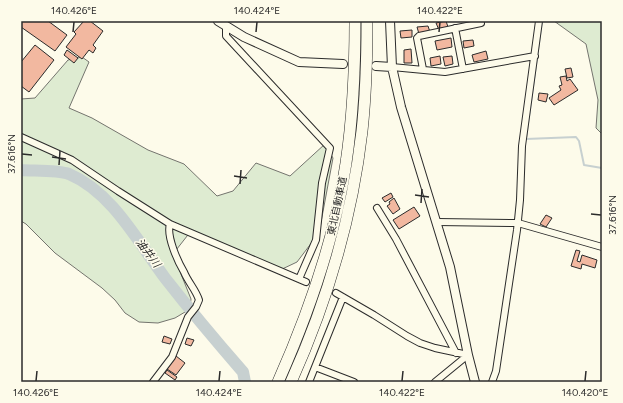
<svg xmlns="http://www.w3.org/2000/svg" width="623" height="403" font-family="Figtree,'Noto Sans JP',sans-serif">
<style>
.green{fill:#deebd1;stroke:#74746e}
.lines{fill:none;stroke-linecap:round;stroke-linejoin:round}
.stream{stroke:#c7d0d0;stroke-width:2}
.river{stroke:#c7d0d0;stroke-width:12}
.building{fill:#f2b8a0;stroke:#2b2b2b}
.minor-casing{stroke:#2b2b2b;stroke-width:8}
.tertiary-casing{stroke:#2b2b2b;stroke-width:10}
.motorway-casing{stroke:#2b2b2b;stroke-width:12}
.minor{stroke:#fdfbea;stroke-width:6}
.tertiary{stroke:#fdfbea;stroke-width:8}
.motorway{stroke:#fdfbea;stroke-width:11}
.ticks{fill:none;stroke:#2b2b2b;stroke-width:1.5}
.labels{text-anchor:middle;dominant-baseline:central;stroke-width:3;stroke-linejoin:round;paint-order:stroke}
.street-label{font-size:10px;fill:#2b2b2b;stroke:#fdfbea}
.water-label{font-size:11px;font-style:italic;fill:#2b2b2b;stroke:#fdfbea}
.neatline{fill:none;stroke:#2b2b2b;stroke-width:1.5}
.ticks-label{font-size:10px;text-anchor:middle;fill:#2b2b2b}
</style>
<rect width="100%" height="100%" fill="#fdfbea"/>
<path class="green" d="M554 21H602V134L596 128 598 100 586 44Z
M82 57 89 62 69 108 92 118 148 150 184 164 217 196 233 191 256 163 290 176 325 144 333 158 319 233 297 262 278 271 191 231 173 254 191 299 190 307 185 312 175 318 158 323 139 322 125 313 115 300 102 288 55 253 26 224 21 221V99L35 98 68 60Z"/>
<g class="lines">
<path class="stream" d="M542 21 526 139 576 137 579 141 584 165 602 168"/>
<path class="river" d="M21 170C33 171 58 170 69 174 112 192 138 242 165 278 190 310 216 341 243 372L245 382"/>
</g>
<path class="building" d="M21 21H48L67 35 55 51 21 27Z
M84 21H90L103 31 93 45 96 48 93 53 89 50 82 59 66 47 76 34 74 32Z
M446 21 448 27 439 30 436 23Z
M428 26 430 32 419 34 417 27Z
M412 30V37L401 38 400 31Z
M451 38 452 47 437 50 435 41Z
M473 40 474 46 464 48 463 41Z
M35 45 54 60 29 92 21 86V62Z
M411 49 412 63H404V50Z
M67 50 78 58 74 63 64 55Z
M486 51 488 59 474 62 472 55Z
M440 56 441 64 431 66 430 58Z
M452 56 453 64 445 66 443 57Z
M571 68 573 77 567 78 565 69Z
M566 76 567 81 570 79 578 90 554 105 549 98 561 90 559 86 562 85 560 77Z
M539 93 548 94 546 102 538 100Z
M391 193 393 197 385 202 382 198Z
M394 198 400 209 393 214 387 206 390 204 389 202Z
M414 207 420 216 399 229 393 220Z
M546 215 552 218 546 227 540 224Z
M576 250 580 251 577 261 580 262 582 255 597 260 595 268 582 264 581 269 571 266Z
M164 336 172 339 170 344 162 342Z
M187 338 194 340 191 346 185 344Z
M176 356 185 363 176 375 167 369Z
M167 370 177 377 175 380 165 373Z"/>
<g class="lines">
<defs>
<path id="minor" d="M226 26V36L330 148 322 183 316 240 299 279
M455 28 463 69
M392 67 445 72 535 56
M423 69 417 38 419 36 481 23
M21 137 72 160 118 191 170 224 306 282
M377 208 396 239 456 353
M437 222 518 223 602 247
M336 293 374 315 407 336 420 343 435 348 468 355
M315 367 354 382
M153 382 172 357 188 317 196 307 199 300C196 290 188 282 184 272 178 262 166 236 170 224
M309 382 343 297
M435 382 468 355
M492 382 496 371 517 230 520 200 522 146 539 21"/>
<path id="tertiary" d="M218 21 244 37 299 62 343 64
M390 21 392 67 401 107 450 267 468 355 475 382
M376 66 392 67"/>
<path id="motorway" d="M278 382C309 312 335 239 346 163 353 116 355 68 355 21
M291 382C327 302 352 218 362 131 366 94 367 58 367 21"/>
</defs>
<use href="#minor" class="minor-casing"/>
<use href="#tertiary" class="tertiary-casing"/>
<use href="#motorway" class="motorway-casing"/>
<use href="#minor" class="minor"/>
<use href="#tertiary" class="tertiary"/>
<use href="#motorway" class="motorway"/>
</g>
<path class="ticks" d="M73 32 74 22M256 32 257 22M439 32 440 22M22 154 32 155M52 157 66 159M59 165 60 151M234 176 247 178M240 184 241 170M415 195 429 197M421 203 422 189M591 214 601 215M36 381 37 371M219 381 220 371M402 381 403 371M585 381 586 371"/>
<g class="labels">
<g class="street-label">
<text transform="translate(337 206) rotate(-78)">東北自動車道</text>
</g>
<g class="water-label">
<text transform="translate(148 253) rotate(53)">油井川</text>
</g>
</g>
<rect width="623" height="403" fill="none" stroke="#fdfbea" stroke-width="44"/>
<rect x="22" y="22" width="579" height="359" class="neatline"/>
<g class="ticks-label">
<text x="74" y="14">140.426°E</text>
<text x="257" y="14">140.424°E</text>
<text x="440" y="14">140.422°E</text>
<text transform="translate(11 154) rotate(-90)" y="4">37.616°N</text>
<text transform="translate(612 215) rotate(-90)" y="4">37.616°N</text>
<text x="36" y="396">140.426°E</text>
<text x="219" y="396">140.424°E</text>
<text x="402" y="396">140.422°E</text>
<text x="585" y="396">140.420°E</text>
</g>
</svg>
